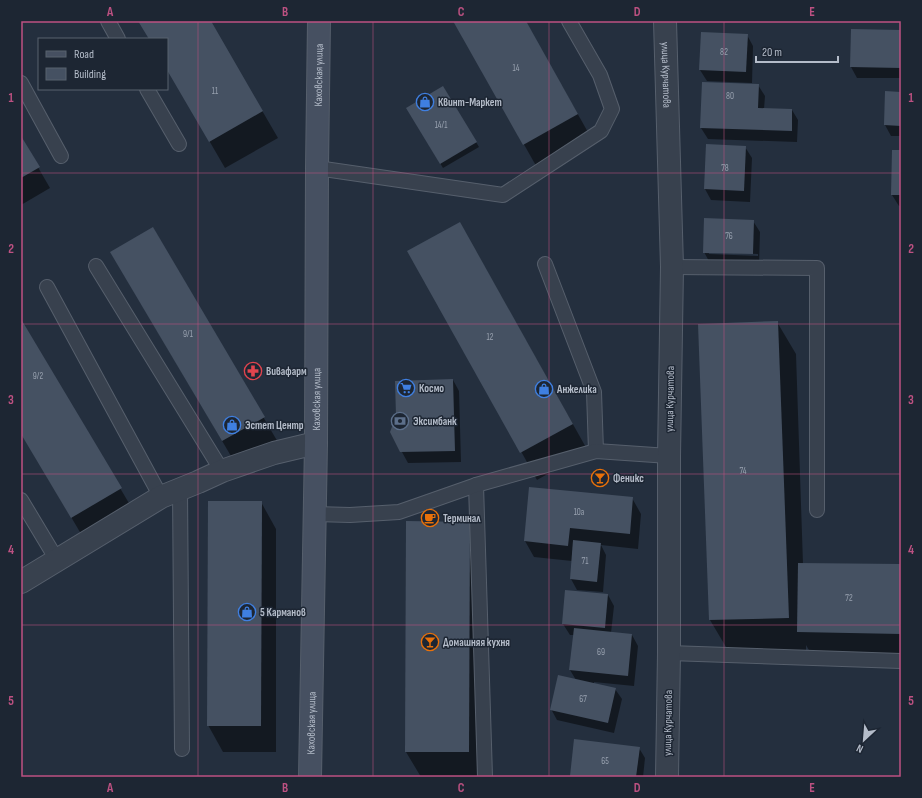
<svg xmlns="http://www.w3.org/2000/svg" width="922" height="798" font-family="'Sofia Sans Condensed',sans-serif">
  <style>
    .shadow { fill: #0007; fill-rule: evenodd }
    .building { fill: #455162 }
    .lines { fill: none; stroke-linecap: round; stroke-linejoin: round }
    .lane-casing { stroke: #565f6c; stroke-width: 16 }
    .street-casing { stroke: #565f6c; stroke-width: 24 }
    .secondary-casing { stroke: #565f6c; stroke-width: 24 }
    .lane { stroke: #38414e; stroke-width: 14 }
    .street { stroke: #38414e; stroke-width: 22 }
    .secondary { stroke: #465061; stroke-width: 22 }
    .grid { fill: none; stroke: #bd5182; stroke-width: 1; stroke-opacity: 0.55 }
    .labels { text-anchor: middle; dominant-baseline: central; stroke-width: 3; stroke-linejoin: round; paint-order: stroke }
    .number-label { font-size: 9px; fill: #98a1af }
    .street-label { font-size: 11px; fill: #b4bcc9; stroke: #1d2633 }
    .poi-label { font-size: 11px; font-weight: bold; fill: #b4bcc9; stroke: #1d2633; text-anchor: start }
    .neatline { fill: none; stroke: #bd5182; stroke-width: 1.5 }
    .grid-label { font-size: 13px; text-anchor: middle; font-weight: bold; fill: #bd5182 }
  </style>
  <rect width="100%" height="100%" fill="#242f3e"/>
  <g class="shadow">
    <path d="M139,21h71l68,117 -53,30 -58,-100v-29h-17z"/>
    <path d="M454,21h71l68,120 -54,30z"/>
    <path d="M901,31v47h-44l-6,-11z"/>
    <path d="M747,35l6,11 -1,37 -45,-2 -7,-11z"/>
    <path d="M703,83l55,2 7,11 -1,13 28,1 6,10 -1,22 -89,-3 -7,-11z"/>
    <path d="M443,87l36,60 -36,21 -36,-60z"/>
    <path d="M901,93v43h-10l-6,-11z"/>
    <path d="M21,138l29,50 -29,17z"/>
    <path d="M745,147l7,11 -2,44 -39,-2 -6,-11z"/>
    <path d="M901,151v55h-2l-7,-11z"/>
    <path d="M753,221l7,11 -1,33 -49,-2 -6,-11zM709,252l49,2v2l-49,-2z"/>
    <path d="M153,228l126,216 -41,24 -111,-189z"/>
    <path d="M475,250l113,201 -51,29 -128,-229z"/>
    <path d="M21,321l115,194 -49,29 -66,-112z"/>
    <path d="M777,322l19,32 7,210 98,1v100l-84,-1 -11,-19v5l-77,2 -19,-32 -11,-295z"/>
    <path d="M453,380l6,11 2,71 -53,1 -17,-31z"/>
    <path d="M530,488l102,10 9,16 -3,35 -37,-4 5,10 -3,37 -26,-2 -6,-11 1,-18 -38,-4 -9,-16z"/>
    <path d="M261,502l15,27v223h-53l-15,-27z"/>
    <path d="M469,523l16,26 -1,228h-63l-15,-25z"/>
    <path d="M608,595l6,11 -3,27 21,2 6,11 -4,40 -40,-4v2l21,5 7,10 -8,34 -57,-13 -6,-11 25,-29 -6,-10 4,-35h-4l-7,-11z"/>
    <path d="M639,748l6,10 -2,19h-72v-1z"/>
  </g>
  <g class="building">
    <path d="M138,21h73l52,90 -54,31 -42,-72v-31h-18z"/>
    <path d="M453,21h73l52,93 -55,31z"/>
    <path d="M851,29l50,1v38l-51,-1z"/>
    <path d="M701,32l47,2 -2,38 -47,-2z"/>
    <path d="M702,82l57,2 -1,24 34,1v22l-92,-3z"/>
    <path d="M443,86l34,56 -37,22 -34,-56z"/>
    <path d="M885,91l16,1v34l-17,-1z"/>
    <path d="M21,136l19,31 -19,11z"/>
    <path d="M706,144l40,2 -2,45 -40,-2z"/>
    <path d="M892,150h9v45h-10z"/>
    <path d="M704,218l50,2 -1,34 -50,-1z"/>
    <path d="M460,222l113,202 -53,29 -113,-202z"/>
    <path d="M153,227l112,190 -43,24 -112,-189z"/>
    <path d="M21,319l101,169 -51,30 -50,-84z"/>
    <path d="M778,321l11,297 -80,2 -11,-296z"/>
    <path d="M453,379l2,72 -55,1 -10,-20 6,-16 -1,-35z"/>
    <path d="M529,487l104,10 -3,37 -60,-6 -2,18 -44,-5z"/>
    <path d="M208,501h54l-1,225h-54z"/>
    <path d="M406,521l64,1 -1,230h-64z"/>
    <path d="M573,540l28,3 -4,39 -27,-3z"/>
    <path d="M798,563l103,1v70l-104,-2z"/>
    <path d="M565,590l43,4 -3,34 -43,-4z"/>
    <path d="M574,628l58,6 -4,42 -59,-6z"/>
    <path d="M558,675l58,13 -8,35 -58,-13z"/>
    <path d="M574,739l66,8 -4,30h-59l-7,-1z"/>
  </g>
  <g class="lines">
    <defs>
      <g id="lane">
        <path d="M108,21l10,18"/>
        <path d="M21,83l40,73"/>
        <path d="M147,89l32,55"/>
        <path d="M317,168l186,27 98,-64 11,-22 -12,-34 -31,-54"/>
        <path d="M545,264l49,128 2,59"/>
        <path d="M96,266l126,205"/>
        <path d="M672,267l145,1v242"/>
        <path d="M47,287l114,210"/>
        <path d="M476,485l9,292"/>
        <path d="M180,489l2,260"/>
        <path d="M21,500l36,60"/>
        <path d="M315,514l35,1 49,-3 77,-27 120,-34 73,5"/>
        <path d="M669,653l232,8"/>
      </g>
      <g id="street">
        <path id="s1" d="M665,21l7,246 -3,189v197l-2,124"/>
        <path d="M21,582l140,-85 37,-15 24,-11 52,-18 42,-10"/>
      </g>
      <g id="secondary">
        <path id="s2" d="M310,777l6,-334 1,-275 2,-147"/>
      </g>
    </defs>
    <use href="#lane" class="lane-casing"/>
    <use href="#street" class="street-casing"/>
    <use href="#secondary" class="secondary-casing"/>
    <use href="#lane" class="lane"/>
    <use href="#street" class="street"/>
    <use href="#secondary" class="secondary"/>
  </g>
  <path class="grid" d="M198,21v756M373,21v756M549,21v756M724,21v756M21,173h880M21,324h880M21,474h880M21,625h880"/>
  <defs>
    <symbol id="shop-ring" viewBox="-11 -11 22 22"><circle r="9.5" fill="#1d2633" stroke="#3f7fe0" stroke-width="1.5"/><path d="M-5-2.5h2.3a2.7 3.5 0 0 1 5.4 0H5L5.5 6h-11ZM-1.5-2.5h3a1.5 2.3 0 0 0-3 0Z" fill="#3f7fe0"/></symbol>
    <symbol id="pharmacy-ring" viewBox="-11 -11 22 22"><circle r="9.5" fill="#1d2633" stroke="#e0444e" stroke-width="1.5"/><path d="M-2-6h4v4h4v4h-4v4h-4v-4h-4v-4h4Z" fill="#e0444e"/></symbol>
    <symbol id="supermarket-ring" viewBox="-11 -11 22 22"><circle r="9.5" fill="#1d2633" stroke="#3f7fe0" stroke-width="1.5"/><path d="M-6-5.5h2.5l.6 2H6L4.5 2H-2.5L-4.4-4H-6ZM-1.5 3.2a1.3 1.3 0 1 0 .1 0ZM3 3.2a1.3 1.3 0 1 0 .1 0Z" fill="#3f7fe0"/></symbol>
    <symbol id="bank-ring" viewBox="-11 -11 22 22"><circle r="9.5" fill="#1d2633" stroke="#5c6f8a" stroke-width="1.5"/><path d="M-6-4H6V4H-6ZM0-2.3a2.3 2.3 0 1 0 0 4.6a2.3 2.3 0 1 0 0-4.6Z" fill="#5c6f8a"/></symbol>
    <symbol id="bar-ring" viewBox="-11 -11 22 22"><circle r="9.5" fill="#1d2633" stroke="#e8710a" stroke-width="1.5"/><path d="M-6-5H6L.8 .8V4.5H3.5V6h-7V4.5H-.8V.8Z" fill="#e8710a"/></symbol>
    <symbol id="cafe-ring" viewBox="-11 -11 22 22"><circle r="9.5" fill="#1d2633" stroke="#e8710a" stroke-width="1.5"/><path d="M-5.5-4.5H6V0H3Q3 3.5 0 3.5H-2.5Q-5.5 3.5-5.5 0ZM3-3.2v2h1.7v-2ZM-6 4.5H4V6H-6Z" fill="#e8710a"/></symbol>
  </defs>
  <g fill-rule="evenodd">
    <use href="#shop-ring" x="415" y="92" width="20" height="20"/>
    <use href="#pharmacy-ring" x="243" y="361" width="20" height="20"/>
    <use href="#supermarket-ring" x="396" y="378" width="20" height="20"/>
    <use href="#shop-ring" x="534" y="379" width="20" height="20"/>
    <use href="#bank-ring" x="390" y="411" width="20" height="20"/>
    <use href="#shop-ring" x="222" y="415" width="20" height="20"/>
    <use href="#bar-ring" x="590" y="468" width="20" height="20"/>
    <use href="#cafe-ring" x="420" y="508" width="20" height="20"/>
    <use href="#shop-ring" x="237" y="602" width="20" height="20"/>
    <use href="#bar-ring" x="420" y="632" width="20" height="20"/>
  </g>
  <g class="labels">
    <g class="number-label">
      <text x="724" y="52">82</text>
      <text x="516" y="68">14</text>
      <text x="215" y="91">11</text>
      <text x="730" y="96">80</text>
      <text x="441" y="125">14/1</text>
      <text x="725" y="168">78</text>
      <text x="729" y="236">76</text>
      <text x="188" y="334">9/1</text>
      <text x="490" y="337">12</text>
      <text x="38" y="376">9/2</text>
      <text x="743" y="471">74</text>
      <text x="579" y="512">10а</text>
      <text x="585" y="561">71</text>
      <text x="849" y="598">72</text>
      <text x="601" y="652">69</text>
      <text x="583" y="699">67</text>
      <text x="605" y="761">65</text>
    </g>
    <g class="street-label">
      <text stroke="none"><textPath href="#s2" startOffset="702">Каховская улица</textPath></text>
      <text stroke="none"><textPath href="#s1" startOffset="54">улица Курчатова</textPath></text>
      <text stroke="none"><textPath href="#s2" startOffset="378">Каховская улица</textPath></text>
      <text transform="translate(670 399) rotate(-89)">улица Курчатова</text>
      <text stroke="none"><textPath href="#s2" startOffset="54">Каховская улица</textPath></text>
      <text transform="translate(668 723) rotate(-89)">улица Курчатова</text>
    </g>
    <g class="poi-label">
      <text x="438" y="102">Квинт-Маркет</text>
      <text x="266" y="371">Вивафарм</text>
      <text x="419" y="388">Космо</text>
      <text x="557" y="389">Анжелика</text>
      <text x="413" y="421">Эксимбанк</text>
      <text x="245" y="425">Эстет Центр</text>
      <text x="613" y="478">Феникс</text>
      <text x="443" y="518">Терминал</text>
      <text x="260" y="612">5 Карманов</text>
      <text x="443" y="642">Домашняя кухня</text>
    </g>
  </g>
  <rect width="922" height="798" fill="none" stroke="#1d2633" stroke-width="44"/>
  <rect x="38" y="38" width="130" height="52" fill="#1d2633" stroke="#59626f"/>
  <rect x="46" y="51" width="20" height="6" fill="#465061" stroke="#59626f"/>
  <text x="74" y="58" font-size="12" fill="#b4bcc9">Road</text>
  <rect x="46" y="68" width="20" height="12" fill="#455162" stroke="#59626f"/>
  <text x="74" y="78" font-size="12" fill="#b4bcc9">Building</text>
  <g transform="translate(864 740) rotate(206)" stroke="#1d2633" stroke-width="3" paint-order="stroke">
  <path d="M0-3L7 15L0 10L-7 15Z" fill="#b4bcc9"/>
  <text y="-6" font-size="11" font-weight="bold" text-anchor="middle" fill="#b4bcc9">N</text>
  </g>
  <path d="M756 56v6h82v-6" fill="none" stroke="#b4bcc9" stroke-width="2"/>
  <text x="762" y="56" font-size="12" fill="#b4bcc9" stroke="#1d2633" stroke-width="3" paint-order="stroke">20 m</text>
  <rect x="22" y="22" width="878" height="754" class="neatline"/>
  <g class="grid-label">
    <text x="110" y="16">A</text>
    <text x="285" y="16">B</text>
    <text x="461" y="16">C</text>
    <text x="637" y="16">D</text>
    <text x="812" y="16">E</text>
    <text x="11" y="102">1</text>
    <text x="911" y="102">1</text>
    <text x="11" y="253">2</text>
    <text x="911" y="253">2</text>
    <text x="11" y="404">3</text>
    <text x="911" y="404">3</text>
    <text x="11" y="554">4</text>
    <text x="911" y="554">4</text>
    <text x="11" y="705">5</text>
    <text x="911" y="705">5</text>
    <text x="110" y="792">A</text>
    <text x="285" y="792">B</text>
    <text x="461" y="792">C</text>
    <text x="637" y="792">D</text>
    <text x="812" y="792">E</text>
  </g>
</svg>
